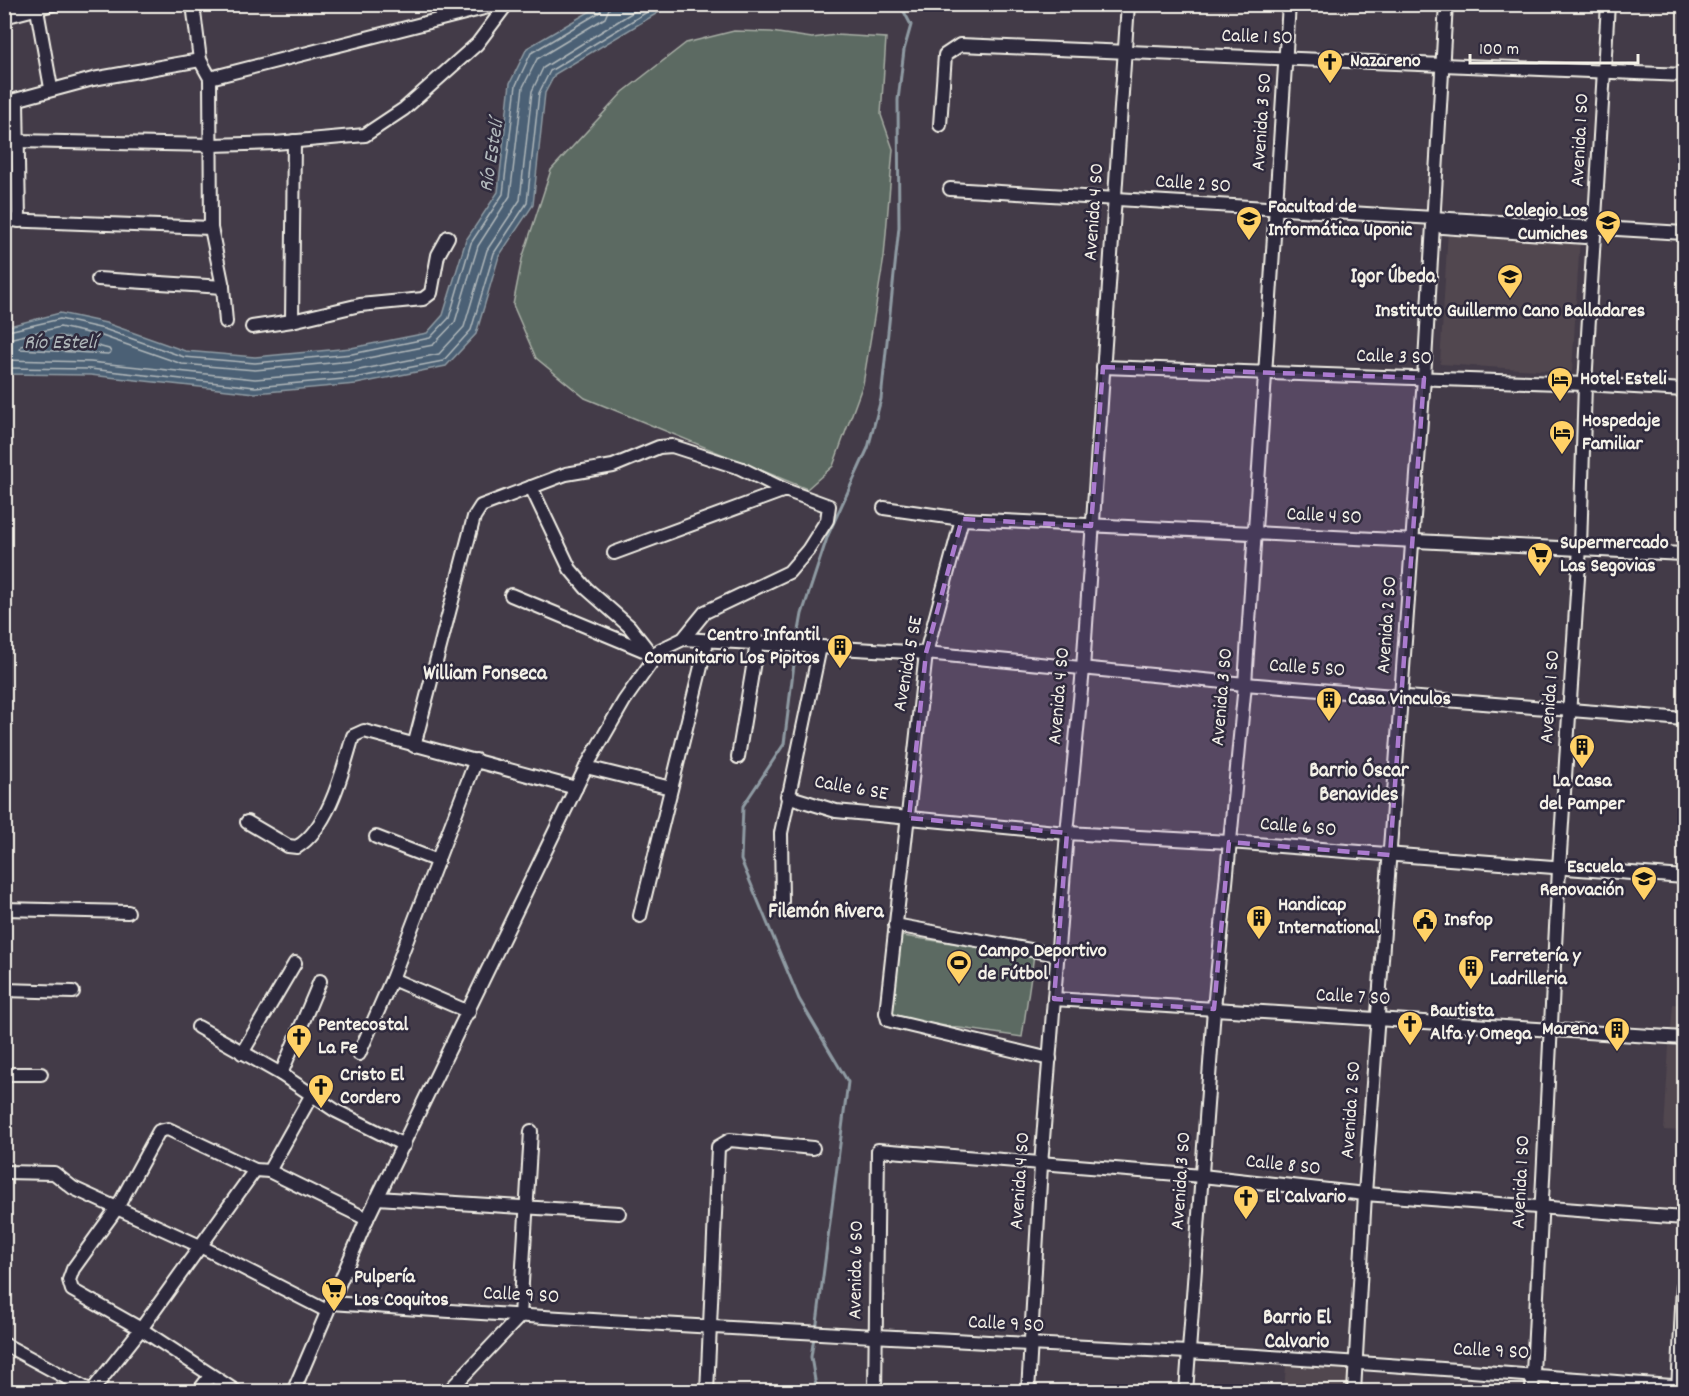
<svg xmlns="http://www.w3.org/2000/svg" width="1689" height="1396" font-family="Dekko,sans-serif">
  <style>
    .built { fill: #51474f }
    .green { fill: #5b6b62; stroke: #a8aea5; stroke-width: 1.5 }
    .water { fill: #4b6175; stroke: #8f9ba3; stroke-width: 1.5 }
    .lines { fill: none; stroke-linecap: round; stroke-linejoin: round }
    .shore { stroke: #b0b7ba; stroke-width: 1.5 }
    .stream { stroke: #8f9ba3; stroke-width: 3 }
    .minor-casing { stroke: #f4f1e8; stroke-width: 16 }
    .tertiary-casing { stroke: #f4f1e8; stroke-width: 18 }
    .minor { stroke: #2f2a3d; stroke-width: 12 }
    .tertiary { stroke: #2f2a3d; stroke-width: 14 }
    .marked { fill: #ab7bcf; fill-opacity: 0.2; stroke: #ab7bcf; stroke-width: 4.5; stroke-dasharray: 12 8; stroke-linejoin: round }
    .labels { text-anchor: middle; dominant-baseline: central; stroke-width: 5; stroke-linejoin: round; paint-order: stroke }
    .street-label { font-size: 20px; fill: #f4f1e8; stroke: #2f2a3d }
    .poi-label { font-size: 20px; font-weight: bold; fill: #f4f1e8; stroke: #2f2a3d; text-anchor: start }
    .water-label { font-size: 21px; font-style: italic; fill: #b0b7ba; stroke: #2f2a3d }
    .neighbourhood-label { font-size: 21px; font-weight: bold; fill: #f4f1e8; stroke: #2f2a3d }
  </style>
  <rect width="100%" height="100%" fill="#433b48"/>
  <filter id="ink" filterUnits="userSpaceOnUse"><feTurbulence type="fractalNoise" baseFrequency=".0167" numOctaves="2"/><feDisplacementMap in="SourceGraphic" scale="12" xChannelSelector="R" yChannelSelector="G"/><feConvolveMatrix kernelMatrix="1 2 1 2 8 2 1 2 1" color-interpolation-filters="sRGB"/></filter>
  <g filter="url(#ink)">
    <g class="built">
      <path d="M1448,229l132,8 -8,135 -132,-8z"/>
      <path d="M1683,796h1v75l-4,-1z"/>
      <path d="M1673,1004l11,1v25l-13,-1z"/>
      <path d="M1669,1046l15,1v84l-20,-1z"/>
      <path d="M1286,1365l63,5 -2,21h-63z"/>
    </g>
    <g class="green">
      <path d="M734,31l37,1 41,6 24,-3 50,3 -5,77 12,34 -9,108 -21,127 -30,82 -26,23 -222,-91 -49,-40 -23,-53 9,-46 29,-89 72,-78 63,-49z"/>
      <path d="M896,935l138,20 -12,82 -138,-20z"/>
    </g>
    <path class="water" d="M601,5h70l-116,69 -10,19 -12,112 -34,51 -23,78 -30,32 -90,18 -101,9 -165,-18 -85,-1v-47l55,-14 46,10 79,28 70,6 96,-9 76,-15 16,-18 23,-75 32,-48 12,-109 17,-35z"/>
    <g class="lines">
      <g class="shore">
        <path d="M4,332l56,-13 44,10 80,28 71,6 97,-9 78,-16 19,-20 22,-75 32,-49 13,-109 15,-32 69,-41 3,-8"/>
        <path d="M60,336l49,13 2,3 -3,2 -88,-5 1,-3z"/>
        <path d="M4,340l56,-13 42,9 80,28 73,6 98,-9 80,-16 22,-23 23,-76 32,-50 13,-109 14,-28 68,-41 6,-14"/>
        <path d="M4,360l86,2 165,17 99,-8 85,-17 25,-27 23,-77 33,-50 12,-109 11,-23 103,-64"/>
        <path d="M4,368l86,1 165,18 100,-9 88,-17 28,-31 23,-77 33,-50 12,-110 11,-22 110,-67"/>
      </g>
      <g class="stream">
        <path d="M797,642l5,-28 26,-79 40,-87 13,-49 18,-172 -1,-127 6,-50 7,-25 -11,-21"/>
        <path d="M796,648l-12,96 -41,62 -2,54 58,139 49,83 -32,249"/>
        <path d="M814,1337l-3,20 6,35"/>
      </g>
      <defs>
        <g id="minor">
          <path d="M36,4l15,84"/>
          <path d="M193,4l7,56 10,18 1,150 12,59 3,35"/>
          <path d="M4,17l50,-13"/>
          <path d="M210,78l290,-74"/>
          <path d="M17,101l2,120"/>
          <path d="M4,103l89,-24 107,-19"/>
          <path d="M940,125l5,-70 15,-10 724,30"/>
          <path d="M16,141l196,4 63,-2 90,-8 39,-26 73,-65 30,-40"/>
          <path d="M950,189l734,44"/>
          <path d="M1433,219l9,8 143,10 10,-9"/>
          <path d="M4,220l207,8"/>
          <path d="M98,279l125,8"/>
          <path d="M292,321l2,-180"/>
          <path d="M252,327l40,-6 68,-16 63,-6 8,-6 7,-38 10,-18"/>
          <path d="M1103,367l482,17 99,6"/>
          <path d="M531,487l39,82 16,19 43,38 25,32"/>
          <path d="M884,508l78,11 722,35"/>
          <path d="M962,519l-36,134 -40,360 2,7 7,2 155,37"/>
          <path d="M511,595l137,57"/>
          <path d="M683,639l243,14 319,31 439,35"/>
          <path d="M414,746l60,-229 7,-11 85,-32 47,-8 46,-19 13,-1 68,22 45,22"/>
          <path d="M738,757l19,-114"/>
          <path d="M586,767l85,21"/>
          <path d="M787,796l49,15 231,22 162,9 455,35"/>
          <path d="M247,822l41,24 9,1c32,-19 46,-77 56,-111l11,-5 212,57"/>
          <path d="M376,837l62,24"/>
          <path d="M782,902l-1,-69 39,-186"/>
          <path d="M4,909l124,3"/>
          <path d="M640,916l67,-274"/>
          <path d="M895,925l163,30"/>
          <path d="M392,979l77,33"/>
          <path d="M4,990l69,2"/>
          <path d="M1054,999l630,39"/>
          <path d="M198,1027l83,47 55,37 68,34"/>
          <path d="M242,1053l53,-90"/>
          <path d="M359,1054l33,-75 84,-219"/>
          <path d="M4,1074h37"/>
          <path d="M281,1074l39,-93"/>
          <path d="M269,1171l42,-75"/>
          <path d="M4,1172l50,1 19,15 127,58 127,65"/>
          <path d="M377,1198l242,15"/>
          <path d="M331,1303c285,20 571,35 857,49 166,9 331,23 496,35"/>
          <path d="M4,1344l87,47"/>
          <path d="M91,1392l50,-63 114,-159"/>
          <path d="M198,1392l12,-16"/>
          <path d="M237,1392l-96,-63 -69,-39 -3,-10 4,-11 44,-61 42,-77 9,-2 87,41 14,1 98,48"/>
          <path d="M293,1392l74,-173 219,-452 38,-66 36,-51 23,-11 22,-27 84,-40 19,-22 19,-30 2,-14 -44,-16 -171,63"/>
          <path d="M448,1392l72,-76 11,-185"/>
          <path d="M707,1392l11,-245 12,-7 83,8"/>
          <path d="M875,1392l3,-242 324,26 163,18 319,24"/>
          <path d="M1028,1392l13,-227 26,-332 16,-164 45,-665"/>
          <path d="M1186,1392l28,-383 31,-325 44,-680"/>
          <path d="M1354,1392l11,-198 59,-816 22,-374"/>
          <path d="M1532,1392l27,-523 21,-322 5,-163 23,-380"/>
        </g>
        <path id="tertiary" d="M1679,1392l5,-106"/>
      </defs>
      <use href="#minor" class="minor-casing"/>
      <use href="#tertiary" class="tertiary-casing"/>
      <use href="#minor" class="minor"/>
      <use href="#tertiary" class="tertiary"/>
    </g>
  </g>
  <path class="marked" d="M1103,367l321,11 -34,477 -161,-13 -15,167 -160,-10 13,-166 -158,-15 17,-165 36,-134 129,7z"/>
  <defs>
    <symbol id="church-pin" viewBox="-11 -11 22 30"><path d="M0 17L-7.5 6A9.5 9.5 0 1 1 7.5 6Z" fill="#ffd166" stroke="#2f2a3d"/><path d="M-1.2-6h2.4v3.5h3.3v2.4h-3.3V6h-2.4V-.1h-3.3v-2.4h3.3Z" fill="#111"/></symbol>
    <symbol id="university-pin" viewBox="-11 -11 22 30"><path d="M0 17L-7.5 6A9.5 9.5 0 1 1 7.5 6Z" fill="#ffd166" stroke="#2f2a3d"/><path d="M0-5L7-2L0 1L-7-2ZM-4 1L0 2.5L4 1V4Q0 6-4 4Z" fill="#111"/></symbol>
    <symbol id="school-pin" viewBox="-11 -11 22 30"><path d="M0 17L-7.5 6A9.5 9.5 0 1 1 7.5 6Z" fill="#ffd166" stroke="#2f2a3d"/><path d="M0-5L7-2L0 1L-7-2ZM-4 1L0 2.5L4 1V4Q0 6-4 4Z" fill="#111"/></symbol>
    <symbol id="hotel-pin" viewBox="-11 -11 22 30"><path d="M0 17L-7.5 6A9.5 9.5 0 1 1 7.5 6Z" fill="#ffd166" stroke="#2f2a3d"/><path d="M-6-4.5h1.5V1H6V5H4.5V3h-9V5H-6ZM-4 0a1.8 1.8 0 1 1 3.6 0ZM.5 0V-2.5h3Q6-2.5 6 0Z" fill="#111"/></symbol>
    <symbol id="supermarket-pin" viewBox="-11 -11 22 30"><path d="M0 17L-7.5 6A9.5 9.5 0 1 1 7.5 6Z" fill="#ffd166" stroke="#2f2a3d"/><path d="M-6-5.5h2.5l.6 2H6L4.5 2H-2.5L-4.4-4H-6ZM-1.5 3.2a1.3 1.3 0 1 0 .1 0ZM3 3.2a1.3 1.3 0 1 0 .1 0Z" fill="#111"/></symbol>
    <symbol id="building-pin" viewBox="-11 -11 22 30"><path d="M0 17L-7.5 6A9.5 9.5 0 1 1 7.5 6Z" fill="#ffd166" stroke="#2f2a3d"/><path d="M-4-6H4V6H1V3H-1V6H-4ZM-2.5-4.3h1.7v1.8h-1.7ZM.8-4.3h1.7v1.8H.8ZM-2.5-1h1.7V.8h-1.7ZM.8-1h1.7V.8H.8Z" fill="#111"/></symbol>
    <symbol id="civic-pin" viewBox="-11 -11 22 30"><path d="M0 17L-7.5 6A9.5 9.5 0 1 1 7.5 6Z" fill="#ffd166" stroke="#2f2a3d"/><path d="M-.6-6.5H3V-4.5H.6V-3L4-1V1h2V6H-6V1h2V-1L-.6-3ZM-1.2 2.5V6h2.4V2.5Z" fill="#111"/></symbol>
    <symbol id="stadium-pin" viewBox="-11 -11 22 30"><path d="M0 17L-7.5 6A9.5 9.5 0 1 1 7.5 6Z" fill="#ffd166" stroke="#2f2a3d"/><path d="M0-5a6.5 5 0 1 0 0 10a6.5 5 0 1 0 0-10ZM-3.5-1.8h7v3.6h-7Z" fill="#111"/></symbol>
  </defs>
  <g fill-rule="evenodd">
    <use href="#church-pin" x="1315" y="47" width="30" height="40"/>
    <use href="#university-pin" x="1234" y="204" width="30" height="40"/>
    <use href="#university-pin" x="1593" y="208" width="30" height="40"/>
    <use href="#school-pin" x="1495" y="262" width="30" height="40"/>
    <use href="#hotel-pin" x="1545" y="365" width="30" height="40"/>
    <use href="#hotel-pin" x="1547" y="418" width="30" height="40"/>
    <use href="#supermarket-pin" x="1525" y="540" width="30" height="40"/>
    <use href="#building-pin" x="825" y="632" width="30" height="40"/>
    <use href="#building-pin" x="1314" y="685" width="30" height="40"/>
    <use href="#building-pin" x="1567" y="732" width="30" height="40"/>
    <use href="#school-pin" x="1629" y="864" width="30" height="40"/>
    <use href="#building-pin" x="1244" y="903" width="30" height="40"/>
    <use href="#civic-pin" x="1410" y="906" width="30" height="40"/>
    <use href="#stadium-pin" x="944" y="948" width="30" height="40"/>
    <use href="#building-pin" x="1456" y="953" width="30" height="40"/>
    <use href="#church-pin" x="1395" y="1009" width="30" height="40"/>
    <use href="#building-pin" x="1602" y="1015" width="30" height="40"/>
    <use href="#church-pin" x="284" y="1022" width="30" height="40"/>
    <use href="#church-pin" x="306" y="1072" width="30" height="40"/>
    <use href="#church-pin" x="1231" y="1183" width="30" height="40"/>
    <use href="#supermarket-pin" x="319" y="1275" width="30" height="40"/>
  </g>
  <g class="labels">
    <g class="street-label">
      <text transform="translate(1257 38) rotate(2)">Calle 1 SO</text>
      <text transform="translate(1263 122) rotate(-86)">Avenida 3 SO</text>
      <text transform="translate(1581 140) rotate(-87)">Avenida 1 SO</text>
      <text transform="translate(1193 185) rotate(4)">Calle 2 SO</text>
      <text transform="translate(1095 212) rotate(-86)">Avenida 4 SO</text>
      <text transform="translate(1394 358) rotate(2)">Calle 3 SO</text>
      <text transform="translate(1324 517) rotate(3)">Calle 4 SO</text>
      <text transform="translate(1388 625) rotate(-86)">Avenida 2 SO</text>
      <text transform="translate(909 664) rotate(-80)">Avenida 5 SE</text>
      <text transform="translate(1307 669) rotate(4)">Calle 5 SO</text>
      <text transform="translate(1060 696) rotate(-85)">Avenida 4 SO</text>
      <text transform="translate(1223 697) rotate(-85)">Avenida 3 SO</text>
      <text transform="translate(1551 697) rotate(-86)">Avenida 1 SO</text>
      <text transform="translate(851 789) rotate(10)">Calle 6 SE</text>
      <text transform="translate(1298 828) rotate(5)">Calle 6 SO</text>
      <text transform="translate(1353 998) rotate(3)">Calle 7 SO</text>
      <text transform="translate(1352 1110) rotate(-86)">Avenida 2 SO</text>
      <text transform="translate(1283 1166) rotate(6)">Calle 8 SO</text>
      <text transform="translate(1021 1181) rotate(-86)">Avenida 4 SO</text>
      <text transform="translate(1182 1181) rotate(-86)">Avenida 3 SO</text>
      <text transform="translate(1522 1182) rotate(-87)">Avenida 1 SO</text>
      <text transform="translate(857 1270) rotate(-89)">Avenida 6 SO</text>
      <text transform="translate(521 1296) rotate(3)">Calle 9 SO</text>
      <text transform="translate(1006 1325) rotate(3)">Calle 9 SO</text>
      <text transform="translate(1491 1352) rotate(3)">Calle 9 SO</text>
    </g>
    <g class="poi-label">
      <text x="1350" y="62">Nazareno</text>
      <text x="1268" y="208">Facultad de<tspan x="1268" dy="23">Informática Uponic</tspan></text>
      <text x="1588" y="212" text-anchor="end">Colegio Los<tspan x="1588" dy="23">Cumiches</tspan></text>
      <text x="1510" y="312" text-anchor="middle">Instituto Guillermo Cano Balladares</text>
      <text x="1580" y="380">Hotel Esteli</text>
      <text x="1582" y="422">Hospedaje<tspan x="1582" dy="23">Familiar</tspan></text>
      <text x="1560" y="544">Supermercado<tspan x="1560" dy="23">Las Segovias</tspan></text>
      <text x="820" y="636" text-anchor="end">Centro Infantil<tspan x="820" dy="23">Comunitario Los Pipitos</tspan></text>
      <text x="1348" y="700">Casa Vinculos</text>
      <text x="1582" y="782" text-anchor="middle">La Casa<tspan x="1582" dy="23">del Pamper</tspan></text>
      <text x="1624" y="868" text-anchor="end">Escuela<tspan x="1624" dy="23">Renovación</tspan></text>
      <text x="1278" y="906">Handicap<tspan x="1278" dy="23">International</tspan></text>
      <text x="1444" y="921">Insfop</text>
      <text x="978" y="952">Campo Deportivo<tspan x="978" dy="23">de Fútbol</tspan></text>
      <text x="1490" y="957">Ferretería y<tspan x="1490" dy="23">Ladrilleria</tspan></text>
      <text x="1430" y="1012">Bautista<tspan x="1430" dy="23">Alfa y Omega</tspan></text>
      <text x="318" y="1026">Pentecostal<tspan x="318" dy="23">La Fe</tspan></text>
      <text x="1598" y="1030" text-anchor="end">Marena</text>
      <text x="340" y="1076">Cristo El<tspan x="340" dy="23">Cordero</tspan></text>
      <text x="1266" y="1198">El Calvario</text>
      <text x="354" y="1278">Pulpería<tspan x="354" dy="23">Los Coquitos</tspan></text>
    </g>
    <g class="water-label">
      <text transform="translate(493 156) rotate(-81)">Río Estelí</text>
      <text x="60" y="344">Río Estelí</text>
    </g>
    <g class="neighbourhood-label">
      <text x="1393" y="278">Igor Úbeda</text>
      <text x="485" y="675">William Fonseca</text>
      <text x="1359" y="772">Barrio Óscar<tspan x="1359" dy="24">Benavides</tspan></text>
      <text x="826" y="913">Filemón Rivera</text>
      <text x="1297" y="1319">Barrio El<tspan x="1297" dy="24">Calvario</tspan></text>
    </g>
  </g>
  <rect width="1689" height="1396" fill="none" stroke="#2f2a3d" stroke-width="24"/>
  <rect x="12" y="12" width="1665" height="1372" fill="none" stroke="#f4f1e8" stroke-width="2" filter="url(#ink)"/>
  <path d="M1470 54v9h168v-9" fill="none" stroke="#f4f1e8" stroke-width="3"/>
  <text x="1479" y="54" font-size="18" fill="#f4f1e8" stroke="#2f2a3d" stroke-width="4.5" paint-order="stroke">100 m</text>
</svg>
